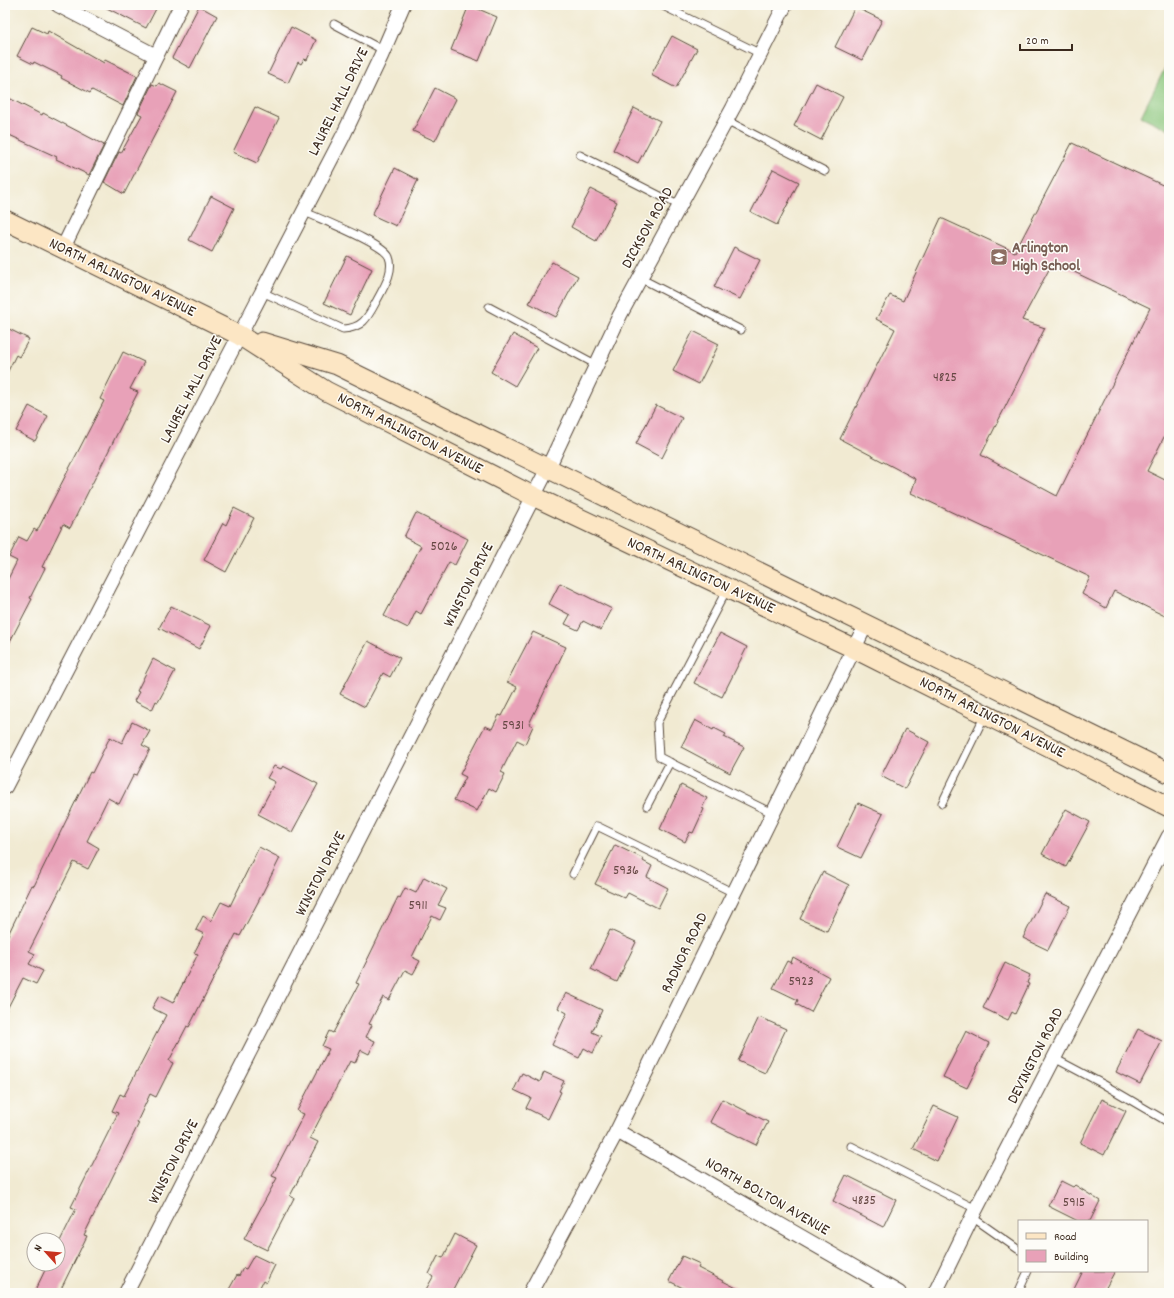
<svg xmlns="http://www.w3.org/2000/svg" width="1174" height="1298" font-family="Dekko,sans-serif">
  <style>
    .green { fill: #8ac67b; stroke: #62784c }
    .building { fill: #e8a1b8; fill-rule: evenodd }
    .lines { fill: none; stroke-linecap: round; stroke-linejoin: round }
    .service-casing { stroke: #564739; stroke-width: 9 }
    .minor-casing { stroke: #564739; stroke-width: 16 }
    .secondary-casing { stroke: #564739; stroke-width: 21 }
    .service { stroke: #fff; stroke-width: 7 }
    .minor { stroke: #fff; stroke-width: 14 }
    .secondary { stroke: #fce6c4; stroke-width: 19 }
    .labels { text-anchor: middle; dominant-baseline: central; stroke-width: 3; stroke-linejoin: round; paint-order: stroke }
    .number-label { font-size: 14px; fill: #664844 }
    .street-label { font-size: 16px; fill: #3b2a1e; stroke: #fdfcf7 }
    .education-label { font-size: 16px; font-weight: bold; fill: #785e54; stroke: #fdfcf7; text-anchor: start }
  </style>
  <rect width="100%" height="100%" fill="#fdfcf7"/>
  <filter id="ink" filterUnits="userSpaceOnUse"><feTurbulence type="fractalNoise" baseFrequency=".025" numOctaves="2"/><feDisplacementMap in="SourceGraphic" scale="8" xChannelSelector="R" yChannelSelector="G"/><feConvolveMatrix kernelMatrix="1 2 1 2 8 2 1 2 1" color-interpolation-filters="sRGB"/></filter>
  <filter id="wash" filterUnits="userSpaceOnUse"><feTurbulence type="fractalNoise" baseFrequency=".012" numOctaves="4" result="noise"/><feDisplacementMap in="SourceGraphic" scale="16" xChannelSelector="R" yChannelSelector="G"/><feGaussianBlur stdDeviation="0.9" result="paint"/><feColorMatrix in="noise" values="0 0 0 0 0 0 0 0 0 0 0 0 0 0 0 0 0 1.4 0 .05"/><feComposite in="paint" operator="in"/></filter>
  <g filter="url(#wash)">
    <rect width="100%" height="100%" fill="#f1ead2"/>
    <path class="green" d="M1169,60v70l-28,-14z"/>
    <g id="blocks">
      <g class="building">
        <path d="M101,5h57l-12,23z"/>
        <path d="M469,5l28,12 -18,44 -28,-11z"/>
        <path d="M199,6l18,10 -27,52 -18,-10z"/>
        <path d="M855,7l27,13 -20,40 -27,-13z"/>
        <path d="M32,27l15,7 1,-3 56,32 1,-3 32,16 -14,30 -31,-16 -2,3 -29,-15 1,-2 -28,-14 -1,2 -16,-8z"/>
        <path d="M291,27l25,13 -9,20 -3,-1 -3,5 -3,-2 -10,21 -20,-9z"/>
        <path d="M672,36l25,13 -21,39 -25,-13z"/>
        <path d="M159,83l18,9 -53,102 -20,-12 15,-30 2,1 21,-38 -4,-2 14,-29 5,2z"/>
        <path d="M816,83l27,14 -22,43 -27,-14z"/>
        <path d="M435,88l21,11 -21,42 -22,-10z"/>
        <path d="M5,96l37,19 1,-2 61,32 -15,30 -33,-16 1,-2 -52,-24z"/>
        <path d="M255,107l24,11 -22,45 -24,-11z"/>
        <path d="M634,108l26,13 -22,42 -25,-13z"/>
        <path d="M1072,143l97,45v239l-22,44 22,11v136l-55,-27 -8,17 -24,-14 8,-17 -179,-84 5,-14 -76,-40 55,-110 -19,-10 14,-24 13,6 38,-83 74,34zM1053,262l97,46 -93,188 -76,-41 64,-127 -23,-8z"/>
        <path d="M395,168l23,12 -22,46 -24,-11z"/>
        <path d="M773,169l26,13 -22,43 -26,-13z"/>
        <path d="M591,189l26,13 -21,39 -25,-14z"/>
        <path d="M211,196l23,12 -22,44 -23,-12z"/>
        <path d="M734,247l26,13 -20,39 -26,-12z"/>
        <path d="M347,256l25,13 -22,46 -26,-12z"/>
        <path d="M552,262l26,14 -22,41 -27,-14z"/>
        <path d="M5,327l24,12 -10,18 -3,-2 -11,22z"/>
        <path d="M693,331l26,13 -20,40 -26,-13z"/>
        <path d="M513,334l24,14 -22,38 -24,-14z"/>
        <path d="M123,352l21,10 -14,27 8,3 -68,136 -7,-4 -21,43 3,1 -15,30 2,1 -27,52v-66l12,-24 -8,-4 10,-20 8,4 7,-12 3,2 67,-130 -4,-2z"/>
        <path d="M656,405l26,13 -20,40 -26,-14z"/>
        <path d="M29,406l19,10 -13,25 -19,-10z"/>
        <path d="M234,508l20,10 -28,54 -22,-12 19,-37 3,2z"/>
        <path d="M416,513l52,26 -13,26 -6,-3 -28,52 -5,-3 -8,17 -24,-12 37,-70 -17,-9z"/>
        <path d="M560,583l52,26 -11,21 -18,-9 -5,9 -13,-6 5,-9 -21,-11z"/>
        <path d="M171,606l40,20 -12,23 -40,-21z"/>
        <path d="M533,632l33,15 -37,77 4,2 -8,18 -8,-4 -16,32 4,2 -9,18 -7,-4 -12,23 -23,-11 12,-23 -6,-3 25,-48 7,3 7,-14 3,1 15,-29 -10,-5z"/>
        <path d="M720,633l27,14 -25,50 -28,-14z"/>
        <path d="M368,641l32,17 -10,19 -7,-4 -18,34 -25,-13z"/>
        <path d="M153,659l22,12 -17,31 -2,-1 -4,9 -18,-9 5,-9 -2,-1z"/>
        <path d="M695,720l18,10 1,-2 12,6 -2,3 20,10 -14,26 -49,-26z"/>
        <path d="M132,722l18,9 -8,14 8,4 -13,26 -3,-1 -15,30 -11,-6 -21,43 12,7 -11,21 -14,-7 -45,89 6,3 -6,10 14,7 -7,13 -13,-6 -18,35v-72l27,-56 2,1 56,-114 2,1 18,-36 12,6z"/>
        <path d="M905,729l24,13 -24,47 -24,-13z"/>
        <path d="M274,766l7,3 2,-3 35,18 -26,48 -34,-18 17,-32 -8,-4z"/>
        <path d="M681,785l26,13 -5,10 2,1 -11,24 -3,-1 -5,10 -25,-13z"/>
        <path d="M858,803l25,11 -22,44 -24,-11z"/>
        <path d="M1066,809l24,13 -24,45 -24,-13z"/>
        <path d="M615,845l29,14 -1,2 9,5 -5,11 21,11 -10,20 -30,-15 -3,5 -30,-14z"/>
        <path d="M259,847l21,11 -22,44 -18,34 -4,-2 -47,93 -2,-1 -18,35 4,2 -17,34 -6,-3 -13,28 2,1 -55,112 3,1 -28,57h-25l14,-29h10v-19l18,-36 -5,-2 47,-94 -6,-2 8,-17 4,2 42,-81 -14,-7 7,-12 14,7 25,-49 -4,-1 10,-19 -8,-4 7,-14 8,5 10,-19 9,4z"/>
        <path d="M823,872l26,13 -22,46 -27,-12z"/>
        <path d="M424,877l23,12 -9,16 8,3 -6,12 -8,-4 -20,41 8,4 -7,13 -8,-4 -16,30 -6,-3 -14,27 3,1 -6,12 9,4 -6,13 -8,-4 -6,13 -5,-2 -40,77 8,4 -28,54 4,2 -27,52 -23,-11 33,-61 -5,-2 32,-62 -7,-3 32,-62 -7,-3 7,-15 4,2 26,-49 -3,-1 42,-86 2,1 5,-10 11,5z"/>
        <path d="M1045,894l25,12 -22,44 -25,-12z"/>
        <path d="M610,930l26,12 -19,40 -26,-13z"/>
        <path d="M793,957l36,20 -18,35 -15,-8 2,-4 -25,-12 14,-27 4,2z"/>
        <path d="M1005,963l25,12 -3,8 2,1 -14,30 -3,-2 -4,8 -25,-12z"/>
        <path d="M566,993l36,17 -10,22 9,4 -8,17 -9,-5 -5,10 -27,-13 15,-32 -9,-5z"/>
        <path d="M759,1017l27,12 -21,44 -27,-12z"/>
        <path d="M1138,1029l24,12 -22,43 -24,-12z"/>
        <path d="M966,1031l23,12 -22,45 -24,-11z"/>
        <path d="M544,1072l20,9 -5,10 2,1 -13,27 -22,-11 5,-10 -17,-8 8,-17 18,9z"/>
        <path d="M722,1099l46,23 -12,23 -46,-23z"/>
        <path d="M1102,1099l24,12 -22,44 -24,-12z"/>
        <path d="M934,1106l24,11 -21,44 -24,-12z"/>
        <path d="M846,1175l50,25 -13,27 -50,-26z"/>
        <path d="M1061,1181l12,6 2,-2 25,16 -10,20h-12l-30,-15z"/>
        <path d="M455,1234l21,11 -25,48h-27l9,-16 -4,-3 9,-18 5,2z"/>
        <path d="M254,1255l21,10 -9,18 -3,-2 -6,12h-30l10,-18 2,1 4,-8 3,1z"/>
        <path d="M682,1256l18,8 -2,4 48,25h-53l-24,-12z"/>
        <path d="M1083,1271h32l-12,22h-31z"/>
      </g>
    </g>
  </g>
  <g filter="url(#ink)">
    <use href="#blocks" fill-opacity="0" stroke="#564739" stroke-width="1"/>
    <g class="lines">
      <defs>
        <g id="service">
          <path d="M661,5l100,49"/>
          <path d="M334,24l49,26"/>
          <path d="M726,120l99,51"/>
          <path d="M580,155l100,51"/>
          <path d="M640,278l101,52"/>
          <path d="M262,292l81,37c19,-1 24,-10 33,-27 6,-12 19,-30 13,-45 -6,-14 -70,-38 -86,-46"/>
          <path d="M489,307l108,58"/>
          <path d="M727,589l-70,134 2,34 113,56"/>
          <path d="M942,803l43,-88"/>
          <path d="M647,806l23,-44"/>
          <path d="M573,874l24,-48 137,67"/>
          <path d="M1054,1058l49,26 65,38"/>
          <path d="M851,1146l125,63"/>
          <path d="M972,1217l47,33"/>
          <path d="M1018,1293l10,-22"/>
        </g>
        <g id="minor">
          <path d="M58,5l98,51"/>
          <path d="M63,248l118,-243"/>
          <path d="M5,787l337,-649 39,-82 22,-51"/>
          <path d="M617,1131l282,162"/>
          <path d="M126,1293l421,-823 73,-155 113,-207 52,-103"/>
          <path d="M530,1293l87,-162 248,-505"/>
          <path d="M935,1293l41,-84 193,-373"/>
        </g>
        <g id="secondary">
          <path d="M5,220l234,115 87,56 207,105 320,152 316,159"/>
          <path d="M262,342l75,23 832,408"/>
        </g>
      </defs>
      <use href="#service" class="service-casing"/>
      <use href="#minor" class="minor-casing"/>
      <use href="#secondary" class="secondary-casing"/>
      <use href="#service" class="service"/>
      <use href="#minor" class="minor"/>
      <use href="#secondary" class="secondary"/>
    </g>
  </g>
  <defs>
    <symbol id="school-square" viewBox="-11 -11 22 22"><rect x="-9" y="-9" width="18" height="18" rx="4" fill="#8d6e63" stroke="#fdfcf7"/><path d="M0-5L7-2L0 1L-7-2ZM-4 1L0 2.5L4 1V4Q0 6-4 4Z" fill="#fff"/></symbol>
  </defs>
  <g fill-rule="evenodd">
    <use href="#school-square" x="989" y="247" width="20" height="20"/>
  </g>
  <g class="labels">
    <g class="number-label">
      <text x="945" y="378">4825</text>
      <text x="444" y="547">5026</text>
      <text x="513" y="726">5931</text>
      <text x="626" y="871">5936</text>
      <text x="418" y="906">5911</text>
      <text x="801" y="982">5923</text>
      <text x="864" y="1201">4835</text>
      <text x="1074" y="1203">5915</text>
    </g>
    <g class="street-label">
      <text transform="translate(339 102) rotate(-64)">LAUREL HALL DRIVE</text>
      <text transform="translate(648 228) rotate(-61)">DICKSON ROAD</text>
      <text transform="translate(122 278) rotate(26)">NORTH ARLINGTON AVENUE</text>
      <text transform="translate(192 390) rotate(-63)">LAUREL HALL DRIVE</text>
      <text transform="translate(410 434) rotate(27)">NORTH ARLINGTON AVENUE</text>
      <text transform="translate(701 576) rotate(25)">NORTH ARLINGTON AVENUE</text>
      <text transform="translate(469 585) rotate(-63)">WINSTON DRIVE</text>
      <text transform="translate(992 718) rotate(27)">NORTH ARLINGTON AVENUE</text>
      <text transform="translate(321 874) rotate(-63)">WINSTON DRIVE</text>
      <text transform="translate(685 953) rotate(-64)">RADNOR ROAD</text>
      <text transform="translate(1036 1056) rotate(-63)">DEVINGTON ROAD</text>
      <text transform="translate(174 1162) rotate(-63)">WINSTON DRIVE</text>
      <text transform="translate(767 1197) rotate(30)">NORTH BOLTON AVENUE</text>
    </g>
    <g class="education-label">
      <text x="1012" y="248">Arlington<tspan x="1012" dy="18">High School</tspan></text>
    </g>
  </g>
  <rect width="1174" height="1298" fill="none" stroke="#fdfcf7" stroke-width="20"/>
  <rect x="1018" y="1220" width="130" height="52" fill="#fdfcf7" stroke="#afa8a0"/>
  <rect x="1026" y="1233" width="20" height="6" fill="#fce6c4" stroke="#afa8a0"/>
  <text x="1054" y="1240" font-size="12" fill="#3b2a1e">Road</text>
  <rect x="1026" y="1250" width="20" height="12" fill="#e8a1b8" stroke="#afa8a0"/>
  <text x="1054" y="1260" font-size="12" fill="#3b2a1e">Building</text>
  <g transform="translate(46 1252) rotate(297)"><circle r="19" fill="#fdfcf7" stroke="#afa8a0"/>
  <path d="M0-3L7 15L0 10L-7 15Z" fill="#c8321e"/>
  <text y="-6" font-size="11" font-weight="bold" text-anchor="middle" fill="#3b2a1e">N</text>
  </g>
  <path d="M1020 44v6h52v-6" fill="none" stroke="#3b2a1e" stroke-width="2"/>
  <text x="1026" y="44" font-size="12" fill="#3b2a1e" stroke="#fdfcf7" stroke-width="3" paint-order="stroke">20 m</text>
</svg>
